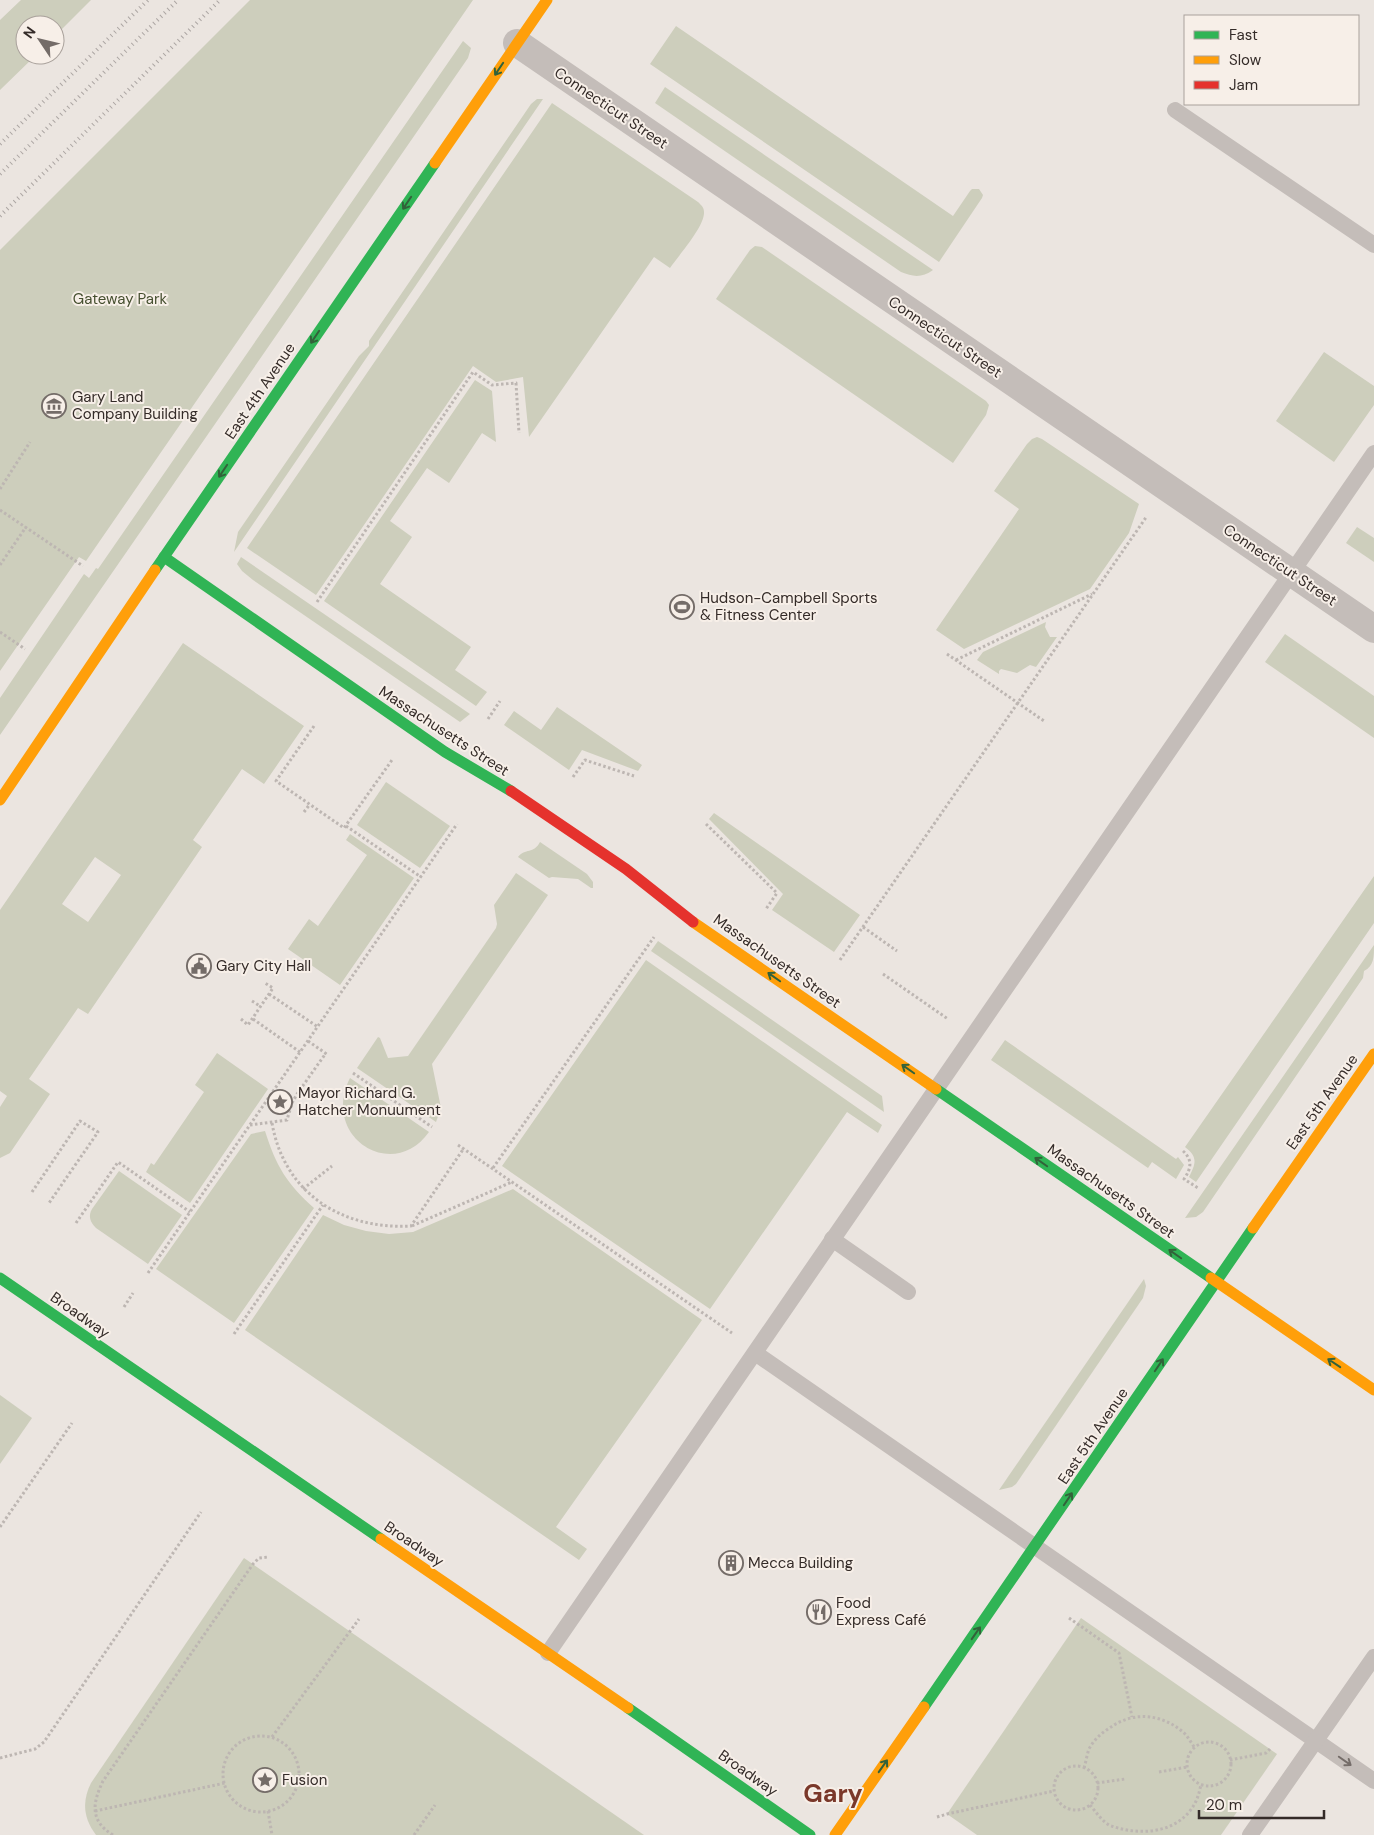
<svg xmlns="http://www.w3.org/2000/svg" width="1374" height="1835" font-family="'DM Sans',sans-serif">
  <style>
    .green { fill: #cdcebc; fill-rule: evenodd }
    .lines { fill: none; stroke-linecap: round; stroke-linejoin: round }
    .path { stroke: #bdb6b2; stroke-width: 3; stroke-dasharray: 2.5 2.5; stroke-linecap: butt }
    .lane { stroke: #c4bdb9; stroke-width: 16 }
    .street { stroke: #c4bdb9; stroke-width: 28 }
    .fast { stroke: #30b455; stroke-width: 11 }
    .slow { stroke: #ff9f0a; stroke-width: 11 }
    .jam { stroke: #e5322d; stroke-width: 11 }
    .rail { stroke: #aca6a3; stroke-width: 4; stroke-dasharray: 1 4; stroke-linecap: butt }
    .oneway { stroke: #32623a }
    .oneway2 { stroke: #756d69 }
    .labels { text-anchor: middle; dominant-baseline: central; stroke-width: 4; stroke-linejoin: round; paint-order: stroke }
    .street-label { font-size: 15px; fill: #342b28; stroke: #f7efe8 }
    .park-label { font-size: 15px; fill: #454f2f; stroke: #f7efe8 }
    .poi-label { font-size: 15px; fill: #342b28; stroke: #f7efe8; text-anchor: start }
    .town-label { font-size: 25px; font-weight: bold; fill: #7a382a; stroke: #f7efe8 }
  </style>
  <rect width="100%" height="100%" fill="#ebe5e0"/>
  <g class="green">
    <path d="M21,0h70l-36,36v-11h-30v30h11l-36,35v-70z"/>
    <path d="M250,0h223l-387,561 -7,-4 -79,114v-421z"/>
    <path d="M676,26l277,190 17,-25 2,-2h7l4,6 -1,3 -43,64 -289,-198z"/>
    <path d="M463,41l8,7 -3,10 -468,677v-37l84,-124 5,4 7,-10 2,1z"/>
    <path d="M665,87l268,183c-11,8 -20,7 -32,2l-246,-169z"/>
    <path d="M537,99h6l-309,453 4,-20 121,-176 10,-10v-5l162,-237z"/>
    <path d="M552,103l146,99c3,3 6,5 6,10 1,14 -25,43 -34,56l-16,-11 -125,180 -6,-60 -27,5 -23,-16 -157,229 -69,-47z"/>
    <path d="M755,246l7,1 224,154 3,4 -3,10 -33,48 -237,-164 34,-49z"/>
    <path d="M1324,352l50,34v19l-40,57 -58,-41z"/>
    <path d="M475,380l17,11 4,51 -14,-9 -33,50 -22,-15 -37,53 22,16 -32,47 91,63 -16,23 32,22 -11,14 -152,-105z"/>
    <path d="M1037,437l5,2 97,65 -10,29 -39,56 -126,60 -28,-19 83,-121 -25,-18 33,-47 5,-5z"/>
    <path d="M1357,527l17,11v24l-28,-19z"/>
    <path d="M241,557l229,157 -10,8 -207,-142 -11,-9 -5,-7z"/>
    <path d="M1046,622l-1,5 5,10h7l-21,30 -6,-2 -13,8 -16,-4 -2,2v3l-22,-14 6,-8z"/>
    <path d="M1285,634l89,62v42l-109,-76z"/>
    <path d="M183,643l121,83 -40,58 -22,-15 -49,71 9,7 -114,167 -10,-6 -49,71 21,15 -40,59 -10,5v-51l7,-11 -7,-5v-181zM95,857l26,18 -33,47 -26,-18z"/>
    <path d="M557,707l85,58 -4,6 -56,-21 -13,20 -65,-45 10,-14 27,19z"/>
    <path d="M386,782l64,44 -30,42 -63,-43z"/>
    <path d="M714,813l146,102 -26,37 -62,-42 11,-16 -74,-75z"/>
    <path d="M350,834l64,44 -74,107 -52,-36 21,-30 9,7 49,-71 -21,-15z"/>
    <path d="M540,842l47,32 6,8v6h-2l-13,-9 -26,-2 -3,1 -31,-21c7,-9 16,-3 22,-15z"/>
    <path d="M516,873l32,22 -116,169 9,44 -5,14 -79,-54 21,-31 2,1 8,20 20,-2 88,-128 1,-4 -3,-19z"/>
    <path d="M1374,876v47l-178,259 -7,-5c7,-14 9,-20 -4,-30z"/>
    <path d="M658,941l224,155 2,16 -233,-161z"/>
    <path d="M1374,945c0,12 0,21 -10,26l-1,7 -160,234 -7,5 -11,1z"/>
    <path d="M646,960l236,165 -4,8 -31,-21 -137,197 -208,-143z"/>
    <path d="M1005,1040l171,119 2,-2 6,8 -8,14 -24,-17 -4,6 -157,-108z"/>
    <path d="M217,1053l51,36 -78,114 -44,-31 5,-9 3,2 50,-73 -9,-7z"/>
    <path d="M350,1078l79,54c-36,51 -109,5 -79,-54z"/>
    <path d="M265,1131c11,35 22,53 49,77l-80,115 -78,-54 95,-135z"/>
    <path d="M119,1171l63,44 -34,49 -52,-36c-6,-6 -8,-12 -4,-19z"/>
    <path d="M513,1189l189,131 -146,207 31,22 -8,11 -334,-230 78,-115 21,10 22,6 23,3 24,-2z"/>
    <path d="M1144,1279l2,7 -3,12 -127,186 -4,3 -13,3z"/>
    <path d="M0,1395l32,23 -32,46z"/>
    <path d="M244,1558l400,277h-548c-13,-17 -14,-34 -5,-52z"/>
    <path d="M1081,1618l196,136 -56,81h-244l-30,-21z"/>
  </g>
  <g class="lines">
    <g class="path">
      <path d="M0,489l30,-47"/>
      <path d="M0,510l83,56"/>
      <path d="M0,565l26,-38"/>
      <path d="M317,602l156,-230 19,13 24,-2 3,50"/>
      <path d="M0,632l25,17"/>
      <path d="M947,654l97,67"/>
      <path d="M956,660l136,-66"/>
      <path d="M488,719l12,-18"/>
      <path d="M314,726l-38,55 68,47 48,-68"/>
      <path d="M573,777l12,-17 49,16"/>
      <path d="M304,812l6,-8"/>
      <path d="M706,824l71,69 -11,16"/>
      <path d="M346,826l75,51"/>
      <path d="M863,927l34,24"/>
      <path d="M840,960l307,-444"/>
      <path d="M883,974l65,45"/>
      <path d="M269,994l49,33"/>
      <path d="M252,1001l8,5"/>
      <path d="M241,1019l7,6 25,-37 -8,-5"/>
      <path d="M253,1019l47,33"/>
      <path d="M308,1041l20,14"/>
      <path d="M353,1073l79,54"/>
      <path d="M272,1123c12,70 70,107 139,103l53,-78"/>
      <path d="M250,1125l37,-5 5,-17 5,-9 29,-41"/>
      <path d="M458,1145l274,188"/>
      <path d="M1183,1151c10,9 8,18 1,28l14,9"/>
      <path d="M493,1168l161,-231"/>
      <path d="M303,1189l29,-23"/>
      <path d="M32,1192l48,-71 18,11 -49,71"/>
      <path d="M76,1223l42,-61 72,50"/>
      <path d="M412,1226l100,-44"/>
      <path d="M148,1273l309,-449"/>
      <path d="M124,1307l9,-14"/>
      <path d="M234,1334l89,-129"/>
      <path d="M0,1527l72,-104"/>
      <path d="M1069,1618l50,35 13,64"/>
      <circle cx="261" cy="1774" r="38"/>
      <path d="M272,1737l87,-118"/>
      <circle cx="1209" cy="1764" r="22"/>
      <path d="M0,1758l35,-9 9,-7 157,-230"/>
      <path d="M1230,1760l36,-7 4,-4"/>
      <circle cx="1076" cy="1788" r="22"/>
      <path d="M1084,1768c2,-6 3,-14 5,-19 5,-10 14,-17 22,-22 23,-16 51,-13 72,5 5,4 8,11 12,16"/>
      <path d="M1159,1772l28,-5"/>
      <path d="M1097,1783l28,-4"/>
      <path d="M1090,1805c6,7 11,15 19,20 25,10 61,10 80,-13 7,-8 10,-17 12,-28"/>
      <path d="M95,1811l130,-28"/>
      <path d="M268,1811l4,24"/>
      <path d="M937,1817l10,-3 107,-23"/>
      <path d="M113,1835c-23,-14 -21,-31 -10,-54l150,-217 6,-6 9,-1"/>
      <path d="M414,1835l21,-30"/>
    </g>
    <g class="lane">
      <path d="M1175,110l199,135"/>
      <path d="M832,1239l76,53"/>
      <path d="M755,1353l619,428"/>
      <path d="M548,1653c275,-400 551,-800 826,-1200"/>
      <path d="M1250,1835l124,-178"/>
    </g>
    <path class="street" d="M517,43l857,586"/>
    <g class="fast">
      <path d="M164,557l281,195 66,39"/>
      <path d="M155,570l280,-407"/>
      <path d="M936,1089l275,189"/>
      <path d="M0,1278l381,261"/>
      <path d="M924,1707l329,-479"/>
      <path d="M628,1708l182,127"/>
    </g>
    <g class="slow">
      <path d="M435,163l112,-163"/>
      <path d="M0,800l155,-230"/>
      <path d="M693,922l243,167"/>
      <path d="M1253,1228l121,-174"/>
      <path d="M1211,1278l163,112"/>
      <path d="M381,1539l247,169"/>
      <path d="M835,1835l89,-128"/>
    </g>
    <path class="jam" d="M511,791l115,78 67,53"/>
    <g class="rail">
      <path d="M0,144l148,-144"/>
      <path d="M0,174l178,-174"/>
      <path d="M0,216l220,-216"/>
    </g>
  </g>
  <defs><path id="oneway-shaft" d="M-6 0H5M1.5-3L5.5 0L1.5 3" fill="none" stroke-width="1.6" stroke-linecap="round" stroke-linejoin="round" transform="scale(1.25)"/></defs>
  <g class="oneway">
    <use href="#oneway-shaft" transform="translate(499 69) rotate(124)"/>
    <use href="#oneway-shaft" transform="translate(407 203) rotate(124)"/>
    <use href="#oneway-shaft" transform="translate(315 337) rotate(124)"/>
    <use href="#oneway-shaft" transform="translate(223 471) rotate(124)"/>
    <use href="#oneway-shaft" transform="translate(774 977) rotate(-145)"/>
    <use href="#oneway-shaft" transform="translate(908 1069) rotate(-145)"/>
    <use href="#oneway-shaft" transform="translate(1041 1162) rotate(-145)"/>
    <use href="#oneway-shaft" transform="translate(1175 1254) rotate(-145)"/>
    <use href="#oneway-shaft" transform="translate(1334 1363) rotate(-146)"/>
    <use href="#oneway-shaft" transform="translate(1159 1365) rotate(-56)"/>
    <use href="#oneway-shaft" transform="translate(1068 1499) rotate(-56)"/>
    <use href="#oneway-shaft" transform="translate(976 1633) rotate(-55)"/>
    <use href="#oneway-shaft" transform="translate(883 1766) rotate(-55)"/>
  </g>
  <use class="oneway2" href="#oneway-shaft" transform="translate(1345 1761) rotate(35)"/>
  <defs>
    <symbol id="museum-ring" viewBox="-11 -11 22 22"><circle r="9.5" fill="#f7efe8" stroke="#746c68" stroke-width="1.5"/><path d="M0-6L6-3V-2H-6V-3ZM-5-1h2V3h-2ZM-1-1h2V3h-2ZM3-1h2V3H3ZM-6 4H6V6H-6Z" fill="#746c68"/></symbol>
    <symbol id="stadium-ring" viewBox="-11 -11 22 22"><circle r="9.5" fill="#f7efe8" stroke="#746c68" stroke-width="1.5"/><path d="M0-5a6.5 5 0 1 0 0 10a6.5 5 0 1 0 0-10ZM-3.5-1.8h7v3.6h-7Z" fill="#746c68"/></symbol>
    <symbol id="civic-ring" viewBox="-11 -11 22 22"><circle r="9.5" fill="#f7efe8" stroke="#746c68" stroke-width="1.5"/><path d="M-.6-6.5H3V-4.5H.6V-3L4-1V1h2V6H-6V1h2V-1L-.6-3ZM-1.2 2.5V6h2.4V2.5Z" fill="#746c68"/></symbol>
    <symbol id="sight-ring" viewBox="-11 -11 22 22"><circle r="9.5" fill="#f7efe8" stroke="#746c68" stroke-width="1.5"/><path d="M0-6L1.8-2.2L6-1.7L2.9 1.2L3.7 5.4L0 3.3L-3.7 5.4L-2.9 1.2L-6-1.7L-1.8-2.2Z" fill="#746c68"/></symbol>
    <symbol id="building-ring" viewBox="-11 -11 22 22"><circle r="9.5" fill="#f7efe8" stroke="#746c68" stroke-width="1.5"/><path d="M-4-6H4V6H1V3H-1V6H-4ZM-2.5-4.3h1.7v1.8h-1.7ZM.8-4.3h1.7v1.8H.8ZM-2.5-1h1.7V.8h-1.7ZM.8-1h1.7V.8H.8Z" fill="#746c68"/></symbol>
    <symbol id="restaurant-ring" viewBox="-11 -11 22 22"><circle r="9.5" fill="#f7efe8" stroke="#746c68" stroke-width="1.5"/><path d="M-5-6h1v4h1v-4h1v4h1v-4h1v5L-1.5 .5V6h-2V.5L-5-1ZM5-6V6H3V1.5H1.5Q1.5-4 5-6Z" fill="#746c68"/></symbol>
  </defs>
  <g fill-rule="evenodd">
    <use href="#museum-ring" x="40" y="392" width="28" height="28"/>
    <use href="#stadium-ring" x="668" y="593" width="28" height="28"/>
    <use href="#civic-ring" x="185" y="952" width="28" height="28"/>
    <use href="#sight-ring" x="266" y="1088" width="28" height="28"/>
    <use href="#building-ring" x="717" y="1549" width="28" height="28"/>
    <use href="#restaurant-ring" x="805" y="1598" width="28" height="28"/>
    <use href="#sight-ring" x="251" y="1766" width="28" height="28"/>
  </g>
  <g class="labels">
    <g class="street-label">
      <text transform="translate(611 108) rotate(34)">Connecticut Street</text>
      <text transform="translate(945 337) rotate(34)">Connecticut Street</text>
      <text transform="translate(260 391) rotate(-56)">East 4th Avenue</text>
      <text transform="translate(1280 565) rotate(34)">Connecticut Street</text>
      <text transform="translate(444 731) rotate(33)">Massachusetts Street</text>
      <text transform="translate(777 961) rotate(35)">Massachusetts Street</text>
      <text transform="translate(1322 1102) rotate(-55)">East 5th Avenue</text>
      <text transform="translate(1111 1191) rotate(35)">Massachusetts Street</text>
      <text transform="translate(80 1315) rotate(35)">Broadway</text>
      <text transform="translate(1093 1436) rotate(-56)">East 5th Avenue</text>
      <text transform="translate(414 1544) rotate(34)">Broadway</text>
      <text transform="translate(748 1773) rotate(35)">Broadway</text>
    </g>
    <g class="park-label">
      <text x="120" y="299">Gateway Park</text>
    </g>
    <g class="poi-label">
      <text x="72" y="397">Gary Land<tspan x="72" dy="17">Company Building</tspan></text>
      <text x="700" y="598">Hudson-Campbell Sports<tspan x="700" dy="17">&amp; Fitness Center</tspan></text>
      <text x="216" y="966">Gary City Hall</text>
      <text x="298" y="1093">Mayor Richard G.<tspan x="298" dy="17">Hatcher Monuument</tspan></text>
      <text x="748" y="1563">Mecca Building</text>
      <text x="836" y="1603">Food<tspan x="836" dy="17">Express Café</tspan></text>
      <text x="282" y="1780">Fusion</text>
    </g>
    <g class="town-label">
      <text x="833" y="1793">Gary</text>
    </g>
  </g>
  <rect x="1184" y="15" width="175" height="90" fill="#f7efe8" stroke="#a9a19b"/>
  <rect x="1194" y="31" width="25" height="8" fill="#30b455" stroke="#a9a19b"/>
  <text x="1229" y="40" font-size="15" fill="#342b28">Fast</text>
  <rect x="1194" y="56" width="25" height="8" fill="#ff9f0a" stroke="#a9a19b"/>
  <text x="1229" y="65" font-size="15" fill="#342b28">Slow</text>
  <rect x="1194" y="81" width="25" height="8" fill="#e5322d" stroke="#a9a19b"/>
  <text x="1229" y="90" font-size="15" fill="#342b28">Jam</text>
  <g transform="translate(40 40) rotate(305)"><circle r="24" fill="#f7efe8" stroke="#a9a19b"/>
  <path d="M0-4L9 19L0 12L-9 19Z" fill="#746c68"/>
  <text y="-8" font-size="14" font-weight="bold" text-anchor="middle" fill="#342b28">N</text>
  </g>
  <path d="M1199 1810v8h125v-8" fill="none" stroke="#342b28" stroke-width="2.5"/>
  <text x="1206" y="1810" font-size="15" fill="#342b28" stroke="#f7efe8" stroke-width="4" paint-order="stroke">20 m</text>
</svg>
